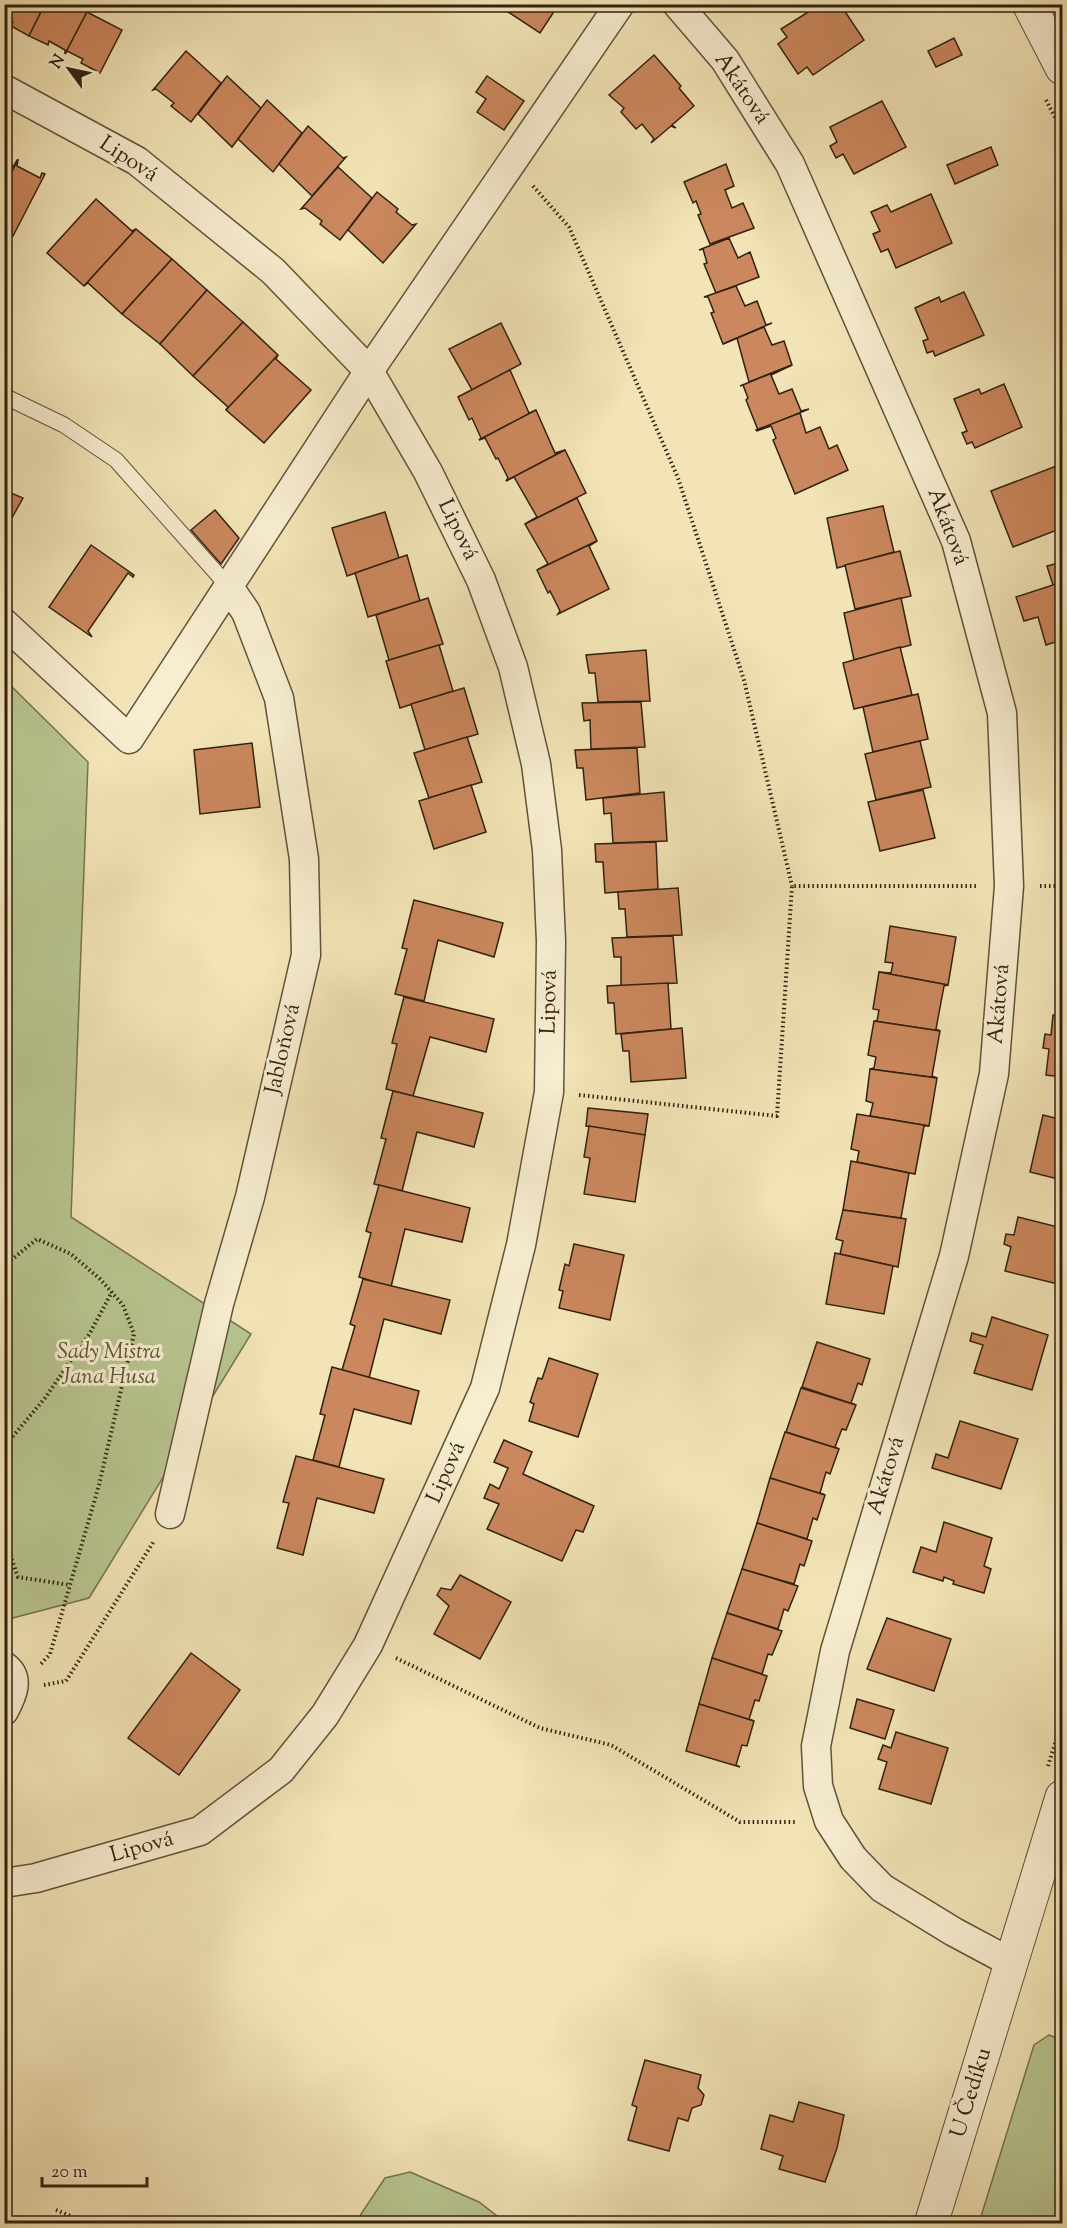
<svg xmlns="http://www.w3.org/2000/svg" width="1067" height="2228" font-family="'Sorts Mill Goudy',serif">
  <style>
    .green { fill: #b8c590; stroke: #747350; stroke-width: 1.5 }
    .building { fill: #cb875d; stroke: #312111; stroke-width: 1.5 }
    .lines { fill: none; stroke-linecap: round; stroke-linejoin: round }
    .service-casing { stroke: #61523a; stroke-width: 17 }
    .minor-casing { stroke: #61523a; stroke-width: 31 }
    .tertiary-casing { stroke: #61523a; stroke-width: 35 }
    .path { stroke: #312111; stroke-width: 4; stroke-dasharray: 1.5 3; stroke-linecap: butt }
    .service { stroke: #f7edd0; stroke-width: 15 }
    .minor { stroke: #f7edd0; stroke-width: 28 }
    .tertiary { stroke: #f7edd0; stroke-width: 33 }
    .labels { text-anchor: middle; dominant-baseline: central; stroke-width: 6; stroke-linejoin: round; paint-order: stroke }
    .street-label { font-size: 22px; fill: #312111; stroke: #f7edd0 }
    .park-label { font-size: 22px; font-style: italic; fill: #5a5237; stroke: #f7edd0 }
  </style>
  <rect width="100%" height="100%" fill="#f2e4b6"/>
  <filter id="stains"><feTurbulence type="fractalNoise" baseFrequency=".00333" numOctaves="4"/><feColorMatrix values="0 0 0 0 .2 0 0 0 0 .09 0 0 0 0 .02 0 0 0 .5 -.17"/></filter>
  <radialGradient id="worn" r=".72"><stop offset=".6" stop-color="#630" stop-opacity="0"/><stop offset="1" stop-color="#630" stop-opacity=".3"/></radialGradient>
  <g class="green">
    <path d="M4,679l84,83 -17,455 180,117 -162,264 -84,22z"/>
    <path d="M1049,2035l13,5v183h-83l55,-178z"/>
    <path d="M410,2172l69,30 27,21h-148l3,-9 24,-36z"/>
  </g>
  <g class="building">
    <path d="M4,4h41l-16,32 -18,-10 2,-4 -9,-4z"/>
    <path d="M45,4h28l14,8 -22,42v-4l-16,-9 -1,4 -19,-9z"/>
    <path d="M496,4h63l-19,29z"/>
    <path d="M821,4h19l24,36 -51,35 -6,-8 -9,7 -20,-30 9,-7 -6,-8z"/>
    <path d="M87,12l35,18 -22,43 -19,-10 2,-4 -16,-8 -2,3z"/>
    <path d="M954,38l8,17 -26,12 -8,-16z"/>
    <path d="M186,51l35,32 -30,39 -20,-16 3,-3 -18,-14 -3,1z"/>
    <path d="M654,55l27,31 -2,2 15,18 -22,19 4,3 -5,-2 -20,17 3,-4 -12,-15 -6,5 -15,-17 3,-4 -15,-13z"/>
    <path d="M227,76l34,32 -29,39 -34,-33z"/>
    <path d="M487,76l37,25 -20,29 -27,-18 9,-13 -10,-7z"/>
    <path d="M267,100l35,33 -29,39 -35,-33z"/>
    <path d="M882,101l24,46 -52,27 -11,-20 -7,4 -6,-12 7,-4 -7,-15z"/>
    <path d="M308,126l35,32 3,-1 -34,39 -33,-32z"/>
    <path d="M991,147l7,18 -43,19 -8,-19z"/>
    <path d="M17,160h1l-14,27v-25l9,5z"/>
    <path d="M18,160l-1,6 23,12 2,-5 3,1 -32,62 -9,-5v-44z"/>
    <path d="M726,164l8,22 -9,4 7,18 11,-5 11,25 -44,16 -12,-29 3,-1 -5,-13 -3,2 -9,-21z"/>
    <path d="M338,167l34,31 -32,42 -20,-16 2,-3 -17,-13 -4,1z"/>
    <path d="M377,192l21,17 -2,3 16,13 4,-1 -33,39 -35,-33z"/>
    <path d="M931,194l21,49 -56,25 -8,-19 -7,3 -8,-18 7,-3 -9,-19 16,-7 4,7z"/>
    <path d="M96,199l36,32 4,-2 -52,57 -37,-33z"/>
    <path d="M136,229l36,30 -50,55 -34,-31 -4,3z"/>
    <path d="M729,238l9,20 12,-6 9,25 -43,16 -12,-29 3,-1 -4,-14 -4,1z"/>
    <path d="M172,259l35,31 -47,54 -38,-30z"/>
    <path d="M736,286l9,20 12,-5 9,24 6,-2 -49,21 -12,-31 3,-1 -6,-15h-4z"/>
    <path d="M207,290l36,32 -50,54 -33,-32z"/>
    <path d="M964,292l20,43 -49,21 -2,-5 -6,2 -4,-12 5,-2 -13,-31 24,-11 2,5z"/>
    <path d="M243,322l35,33 -52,55 2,-3 -35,-31z"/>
    <path d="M501,323l20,41 -63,33 14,-7 -23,-41z"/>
    <path d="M764,327l8,18 12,-4 8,24 -43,17 -12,-44 -14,6z"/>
    <path d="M278,355l-2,4 35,31 -47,53 -38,-33z"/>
    <path d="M792,365l-21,10 8,19 13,-5 9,22 8,-2 -51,21 -12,-30 2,-2 -5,-13 -3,1z"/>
    <path d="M510,370l19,43 7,-3 -57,30 2,-2 -9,-20 -3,2 -11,-23z"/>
    <path d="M1004,384l18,43 -47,21 -3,-6 -5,2 -5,-11 5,-2 -13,-32 25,-10 2,5z"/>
    <path d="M536,410l19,43 10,-3 -59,31 2,-3 -10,-20 -2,1 -11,-21 -6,2z"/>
    <path d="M800,413l6,20 14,-6 9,22 8,-4 11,25 -53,24 -22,-54 3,-2 -5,-12 -14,5 -1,-1z"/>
    <path d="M565,450l21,43 -61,31 12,-7 -23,-40 -8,4z"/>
    <path d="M1059,465l3,9v54l-49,19 -22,-56z"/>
    <path d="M4,490l19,8 -19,34z"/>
    <path d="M577,498l20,43 -60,29 11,-6 -23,-40z"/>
    <path d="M883,506l11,46 -57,16 -10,-50z"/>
    <path d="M215,510l24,28 -18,26 -30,-34z"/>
    <path d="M385,512l14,46 -52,18 -15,-48z"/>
    <path d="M597,541l-8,5 20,43 -51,25 2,-3 -10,-20 -2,2 -11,-23z"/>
    <path d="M91,545l43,30 -1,2 -5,-4 -40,58 4,6 -43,-30z"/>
    <path d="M900,551l11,45 -56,13 -10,-44z"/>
    <path d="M407,555l13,46 -52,16 -13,-44z"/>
    <path d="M1062,562v20l-9,3 -6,-19z"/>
    <path d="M1062,582v58l-16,5 -8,-28 -14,4 -8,-24z"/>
    <path d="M428,598l15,46 -54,16 -13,-45z"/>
    <path d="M901,598l10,47 -57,15 -10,-47z"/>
    <path d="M439,645l14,46 -53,17 -14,-47z"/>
    <path d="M900,647l12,48 -58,14 -11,-46z"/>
    <path d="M646,650l4,51 -52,1 -3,-29h-6l-3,-18z"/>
    <path d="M1062,685v63h-1l-5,-62z"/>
    <path d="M464,688l14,46 -53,16 -14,-46z"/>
    <path d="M918,694l10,45 -55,13 -10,-45z"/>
    <path d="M641,702l4,45 -54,2 -1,-29 -6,1 -2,-18z"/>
    <path d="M467,737l15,45 -53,16 -15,-45z"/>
    <path d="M920,741l11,46 -55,13 -11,-46z"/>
    <path d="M252,743l8,64 -60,7 -6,-64z"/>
    <path d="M637,748l3,45 -54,7 -3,-32h-6l-2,-18z"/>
    <path d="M471,785l15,47 -52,17 -15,-48z"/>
    <path d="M923,790l12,48 -55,13 -12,-49z"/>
    <path d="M664,792l3,49 -54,2 -2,-30 -7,1 -1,-16z"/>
    <rect x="1061" y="796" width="1" height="52"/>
    <path d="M656,842l2,47 -53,4 -2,-31h-7l-1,-18z"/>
    <path d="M678,888l4,47 -55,2 -2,-28h-6l-1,-17z"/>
    <path d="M414,900l89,23 -9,34 -56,-17 -14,61 -29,-7 12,-45 -5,-1z"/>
    <path d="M1062,907v71h-4l1,-62h3z"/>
    <path d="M890,926l66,11 -8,48 -69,-13 12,1 2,-10 -8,-1z"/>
    <path d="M673,936l4,47 -56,3v-29h-7l-2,-19z"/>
    <path d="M879,972l69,13 -4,1 -8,43 4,2 -66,-10h3l2,-11 -6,-1z"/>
    <path d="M668,983l3,46 -55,5 -2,-31h-6l-1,-17z"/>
    <path d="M404,997l90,22 -8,33 -56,-15 -17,59 -27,-7 11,-45 -5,-1z"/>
    <path d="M1053,1015l9,1v61l-16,-2 3,-26 -6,-1 2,-14 6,1z"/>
    <path d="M874,1021l66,10 -8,45 5,2 -67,-9 4,-1 2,-11 -8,-2z"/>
    <path d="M682,1028l4,50 -55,4 -2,-31h-6l-2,-17z"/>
    <path d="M870,1069l67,9 -8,48 -59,-10 3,-13 -7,-2z"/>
    <path d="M393,1091l90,22 -9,34 -57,-15 -15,59 -28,-7 12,-45 -5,-1z"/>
    <path d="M588,1108l60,6 -3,21 -59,-9z"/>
    <path d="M857,1114l72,12h-5l-9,48 -58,-12 2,-11 -8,-2z"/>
    <path d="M1043,1115l16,4 -1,4 4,1v56l-32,-8z"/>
    <path d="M589,1126l56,9 -10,67 -51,-8 6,-36 -6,-1z"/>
    <path d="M851,1161l58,12 -8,45 -58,-8z"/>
    <path d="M379,1185l91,23 -8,34 -57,-13 -14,58 -32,-10 12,-44 -5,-2z"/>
    <path d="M843,1210l63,9 -8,48 -58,-13 3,-13 -7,-2z"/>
    <path d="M1018,1217l44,11v57l-57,-14 6,-24 -7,-3 2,-10 8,1z"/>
    <path d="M574,1244l50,11 -14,65 -51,-12 4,-17 -4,-1 6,-26 4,2z"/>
    <path d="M835,1253l58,13 -9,48 -58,-10z"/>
    <path d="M363,1279l87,21 -9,34 -57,-15 -15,59 -27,-8 13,-44 -5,-2z"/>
    <path d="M992,1317l56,18 -16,55 -58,-17 9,-28 -13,-4 2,-8 14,4z"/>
    <path d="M817,1342l53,17 -8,26 -4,-2 -7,20 5,2 -54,-18z"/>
    <path d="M549,1358l49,16 -20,63 -49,-16 5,-17 -4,-2 8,-24 4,1z"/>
    <path d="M332,1367l87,24 -8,33 -57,-15 -15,58 -26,-7 12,-45 -5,-1z"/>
    <path d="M801,1388l55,17 -10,25 -4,-1 -7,18 4,2 -53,-17z"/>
    <path d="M960,1421l58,18 -17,50 -69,-21 4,-14 12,4z"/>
    <path d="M785,1432l54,17 -9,25 -4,-2 -6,21 5,2 -55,-17z"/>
    <path d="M504,1440l28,12 -9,22 71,32 -11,26 -7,-2 -14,31 -75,-32 12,-25 -15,-6 6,-14 9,5 9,-21 -14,-6z"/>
    <path d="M296,1456l88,23 -10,34 -57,-15 -14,57 -26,-7 12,-45 -6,-1z"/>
    <path d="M770,1478l55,17 -8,25 -4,-2 -6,21 -50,-16z"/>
    <path d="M944,1522l48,16 -8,28 7,3 -7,24 -31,-9 1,-3 -10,-4 -1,4 -30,-9 8,-25 15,5z"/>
    <path d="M757,1523l55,18 -8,25 -4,-2 -6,20 -52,-15z"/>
    <path d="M742,1569l56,17 -10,25 -4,-2 -6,20 -51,-16z"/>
    <path d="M460,1575l51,27 -31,57 -46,-25 15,-28 -12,-11 4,-7 10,2z"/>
    <path d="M727,1613l55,18 -10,24 -4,-1 -6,20 -50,-16z"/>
    <path d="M887,1618l64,21 -17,52 -67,-22z"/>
    <path d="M191,1653l49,37 -61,85 -51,-37z"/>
    <path d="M712,1658l55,18 -8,25 -4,-1 -6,19 5,2 -55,-17z"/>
    <path d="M857,1699l37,11 -9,29 -35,-11z"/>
    <path d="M699,1704l55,17 -7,25 -5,-1 -6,20 4,2 -54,-16z"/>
    <path d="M896,1732l52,16 -17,56 -52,-15 8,-27 -9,-3 5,-14 8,3z"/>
    <path d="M645,2060l56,15 -3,13 6,7 -3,10 -9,3 -4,13 -10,-3 -9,33 -41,-11 9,-33 -5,-2z"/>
    <path d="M799,2102l45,13 -7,33 -12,34 -46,-13 4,-13 -22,-7 9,-34 23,7z"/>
    <path d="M4,2216l20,6 13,-4 3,6h-36z"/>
  </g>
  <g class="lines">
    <defs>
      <path id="service" d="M4,396l60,29 52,35 112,126"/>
      <g id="minor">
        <path d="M677,4l48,56 65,104 166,377 46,172 7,173 -15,188 -40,182 -119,395 -19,95 2,40 11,35 24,37 29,30 72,44 58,31"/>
        <path d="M4,89l133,72 136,110 96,100 59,101 53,108 32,87 23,97 11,86 4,91 -2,151 -28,153 -36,143 -117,257 -43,70 -44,55 -81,61 -164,47 -32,5"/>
        <path d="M4,623l125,116 240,-368 251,-367"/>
        <path d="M170,1514l49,-210 31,-107 56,-242 -2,-96 -25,-161 -33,-86 -18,-26"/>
        <path d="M4,1666c17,12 8,30 0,45"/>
      </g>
      <g id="tertiary">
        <path d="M1029,4l33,64"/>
        <path d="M931,2224l131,-427"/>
      </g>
    </defs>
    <use href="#service" class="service-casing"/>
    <use href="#minor" class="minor-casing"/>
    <use href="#tertiary" class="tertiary-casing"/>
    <g class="path">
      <path d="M1046,100l16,31"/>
      <path d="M533,186l36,41 109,251 66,202 48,206"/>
      <path d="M1040,886h22"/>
      <path d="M579,1095l198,21 15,-230h184"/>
      <path d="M4,1266l33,-27 34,15 29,25 23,26 11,29 -35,151 -49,169 -9,10"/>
      <path d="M4,1447l41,-49 45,-65 22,-41"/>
      <path d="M4,1538l14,39 52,8"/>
      <path d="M396,1658l144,70 71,17 129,77h56"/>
      <path d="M44,1685l22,-4 88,-140"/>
      <path d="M1048,1766l14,-45"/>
      <path d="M56,2210l34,14"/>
    </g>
    <use href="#service" class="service"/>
    <use href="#minor" class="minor"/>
    <use href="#tertiary" class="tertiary"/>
  </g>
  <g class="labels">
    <g class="street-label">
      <text transform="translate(741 89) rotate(56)">Akátová</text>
      <text transform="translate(128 160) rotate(33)">Lipová</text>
      <text transform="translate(947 527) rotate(69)">Akátová</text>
      <text transform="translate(457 530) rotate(64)">Lipová</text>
      <text transform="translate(550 1002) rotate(-89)">Lipová</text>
      <text transform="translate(1000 1004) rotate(-85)">Akátová</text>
      <text transform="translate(284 1049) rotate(-77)">Jabloňová</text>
      <text transform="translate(447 1473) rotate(-66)">Lipová</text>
      <text transform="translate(887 1476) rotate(-73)">Akátová</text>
      <text transform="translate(142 1848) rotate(-16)">Lipová</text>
      <text transform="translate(972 2093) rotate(-73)">U Čedíku</text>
    </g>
    <g class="park-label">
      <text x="109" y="1353">Sady Mistra<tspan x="109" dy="25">Jana Husa</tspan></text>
    </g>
  </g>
  <rect width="1067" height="2228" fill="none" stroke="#f2e4b6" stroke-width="24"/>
  <rect x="6" y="6" width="1055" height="2216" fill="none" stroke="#312111" stroke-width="3"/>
  <rect x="12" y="12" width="1043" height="2204" fill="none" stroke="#312111" stroke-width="1.5"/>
  <g transform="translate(69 69) rotate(303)" stroke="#f7edd0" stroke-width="4.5" paint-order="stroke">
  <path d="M0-4.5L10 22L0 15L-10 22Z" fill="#312111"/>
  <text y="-9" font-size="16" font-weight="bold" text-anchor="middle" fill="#312111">N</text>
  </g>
  <path d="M42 2177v9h105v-9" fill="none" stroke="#312111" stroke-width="3"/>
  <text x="51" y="2177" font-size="18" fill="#312111" stroke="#f7edd0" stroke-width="4.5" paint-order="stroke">20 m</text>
  <rect width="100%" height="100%" filter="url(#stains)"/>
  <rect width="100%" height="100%" fill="url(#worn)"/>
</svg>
